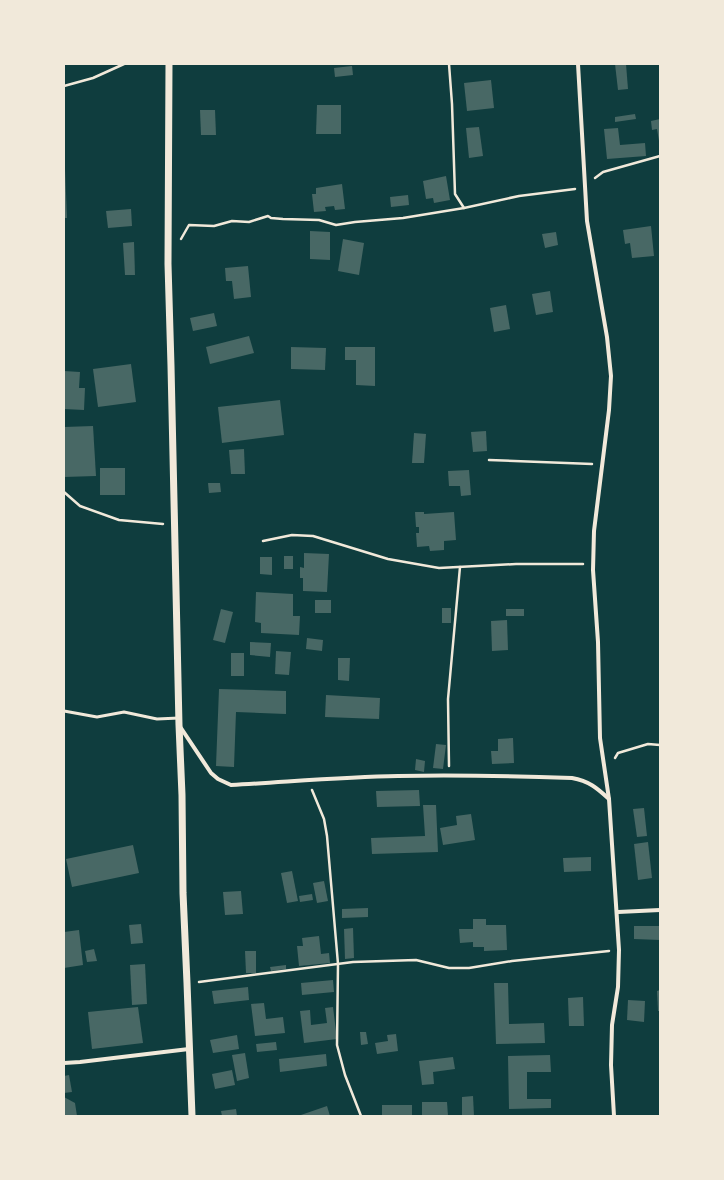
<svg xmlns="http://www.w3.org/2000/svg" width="724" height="1180" font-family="'PT Serif',serif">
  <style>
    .building { fill: #486865 }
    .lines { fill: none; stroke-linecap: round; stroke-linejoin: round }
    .path { stroke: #f1e9da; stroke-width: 2.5 }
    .service { stroke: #f1e9da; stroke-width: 3 }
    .minor { stroke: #f1e9da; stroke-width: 4 }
    .tertiary { stroke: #f1e9da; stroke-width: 7 }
  </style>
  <rect width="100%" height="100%" fill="#0f3d3e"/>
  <g class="building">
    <path d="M615,64h11l2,25 -10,1z"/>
    <path d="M352,66l1,9 -18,2 -1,-9z"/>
    <path d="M491,80l3,28 -27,3 -3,-28z"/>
    <path d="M317,105h24v29h-25z"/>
    <path d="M200,110h15l1,25h-15z"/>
    <path d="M635,114l1,5 -21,3v-5z"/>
    <path d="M660,119v22h-1l-2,-12 -5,1 -1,-9z"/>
    <path d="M479,127l4,29 -14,2 -3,-30z"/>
    <path d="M618,128l2,17 25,-2 1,13 -39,3 -3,-30z"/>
    <path d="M64,169h1l2,49h-3z"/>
    <path d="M446,176l4,24 -16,3 -1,-5 -7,1 -3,-18z"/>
    <path d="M342,184l3,25 -10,1 -1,-4 -9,1 1,4 -12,1 -2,-18h4v-6z"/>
    <path d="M408,195l1,10 -18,2 -1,-10z"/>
    <path d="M131,209l1,17 -24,2 -2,-17z"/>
    <path d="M651,226l3,30 -22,2 -2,-15 -5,1 -2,-14z"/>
    <path d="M310,231l20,1v28l-20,-1z"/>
    <path d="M556,232l2,13 -13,3 -3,-14z"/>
    <path d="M343,239l21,4 -5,32 -21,-4z"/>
    <path d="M134,242l1,33h-10l-2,-32z"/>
    <path d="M248,266l3,31 -17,2 -2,-18h-6l-1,-13z"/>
    <path d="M550,291l3,21 -17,3 -4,-21z"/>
    <path d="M506,305l4,24 -16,3 -4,-24z"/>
    <path d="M214,313l3,13 -24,5 -3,-13z"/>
    <path d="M249,336l5,17 -44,11 -4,-17z"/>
    <path d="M291,347l35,1 -1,22 -34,-1z"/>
    <path d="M345,347h30v39l-19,-1v-25h-11z"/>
    <path d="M131,364l5,38 -38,5 -5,-38z"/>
    <path d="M64,371l16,1 -1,16h6l-1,22 -20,-1z"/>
    <path d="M280,400l4,35 -62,8 -4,-36z"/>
    <path d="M93,426l3,50 -32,1v-50z"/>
    <path d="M486,431l1,20 -14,1 -2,-20z"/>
    <path d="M414,433l12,1 -2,29h-12z"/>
    <path d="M244,449l1,25h-14l-2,-24z"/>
    <rect x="100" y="468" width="25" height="27"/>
    <path d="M469,470l2,25 -10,1 -1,-10h-11l-1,-15z"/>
    <path d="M208,483h12l1,9 -12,1z"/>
    <path d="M415,512h9v2l30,-2 2,28 -12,1v9l-14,1 -1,-5 -12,1 -1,-14h3v-6h-3z"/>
    <path d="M304,553l25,1 -2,38 -24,-1v-13h-3v-11l4,1z"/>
    <rect x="284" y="556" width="9" height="13"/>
    <path d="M260,557h12v18l-12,-1z"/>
    <path d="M256,592l37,2v22h7l-1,19 -38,-2v-10l-6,-1z"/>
    <rect x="315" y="600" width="16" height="13"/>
    <rect x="442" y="608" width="9" height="15"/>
    <path d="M221,609l12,3 -8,31 -12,-3z"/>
    <rect x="506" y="609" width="18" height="7"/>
    <path d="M507,620l1,30 -16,1 -1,-30z"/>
    <path d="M307,638l16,2 -1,11 -16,-2z"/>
    <path d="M250,642l21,1 -1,14 -20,-2z"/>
    <path d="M276,651l15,1 -2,23 -14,-1z"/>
    <rect x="231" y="653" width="13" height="23"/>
    <path d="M338,658h12l-1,23 -11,-1z"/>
    <path d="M219,689l67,2v23l-50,-2 -2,55 -18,-1z"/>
    <path d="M326,695l54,3 -1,21 -54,-2z"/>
    <path d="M513,738l1,25 -22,1 -1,-13h7v-12z"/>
    <path d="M436,744l10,1 -3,24 -10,-1z"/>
    <path d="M416,759l9,2 -1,11 -9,-2z"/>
    <path d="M419,790l1,16 -43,1 -1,-16z"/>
    <path d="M423,805h13l2,47 -66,2 -1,-16 54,-2z"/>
    <path d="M644,808l3,28 -10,1 -4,-28z"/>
    <path d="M471,814l4,26 -32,5 -3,-17 17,-3 -1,-9z"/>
    <path d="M648,842l4,36 -14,2 -4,-36z"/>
    <path d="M133,845l6,28 -67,14 -6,-28z"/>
    <path d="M591,857v14l-27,1 -1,-14z"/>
    <path d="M292,871l6,30 -11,2 -6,-30z"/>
    <path d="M324,881l4,20 -11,2 -4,-20z"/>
    <path d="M241,891l2,23 -18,1 -2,-23z"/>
    <path d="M312,894l1,6 -13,2 -1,-6z"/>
    <path d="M368,908v9l-26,1v-9z"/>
    <path d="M473,919h13v6h20l1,25 -23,1v-4h-11v-5l-13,1 -1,-14h14z"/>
    <path d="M141,924l2,19 -12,1 -2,-19z"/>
    <path d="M634,926h26v14l-26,-1z"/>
    <path d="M353,928l1,30 -9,1 -1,-30z"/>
    <path d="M79,930l4,35 -19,3v-36z"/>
    <path d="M319,936l2,18 8,-1 1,10 -31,3 -2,-20h6l-1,-8z"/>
    <path d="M94,949l3,12 -10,1 -2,-11z"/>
    <path d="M245,951h11v22h-10z"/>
    <path d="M145,964l2,40 -15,1 -2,-40z"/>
    <path d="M286,965v4l-15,2 -1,-4z"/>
    <path d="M333,980l1,12 -32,3 -1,-12z"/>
    <path d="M494,983h14l1,41 35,-1 1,20 -49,1z"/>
    <path d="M248,987l1,13 -35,4 -2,-13z"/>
    <path d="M660,990v21h-2l-1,-20z"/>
    <path d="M583,997l1,29h-15l-1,-28z"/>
    <path d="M628,1000l17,1 -1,21 -17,-2z"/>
    <path d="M264,1003l2,16 17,-2 2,16 -30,3 -4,-32z"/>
    <path d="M138,1007l5,36 -51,6 -4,-37z"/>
    <path d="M333,1007l4,32 -33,4 -4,-32 10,-1 1,15 16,-2 -2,-15z"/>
    <path d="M360,1032h6l2,12 -7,1z"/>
    <path d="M396,1034l2,17 -21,3 -2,-11 13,-2 -1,-6z"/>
    <path d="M237,1035l2,14 -26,4 -3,-13z"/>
    <path d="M276,1042l1,8 -20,2 -1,-8z"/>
    <path d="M245,1053l4,25 -12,3 -5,-26z"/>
    <path d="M326,1054l1,12 -47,6 -1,-13z"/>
    <path d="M550,1055l1,17h-24v27h24v9l-42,1 -1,-53z"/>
    <path d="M453,1057l2,12 -22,3 1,12 -12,1 -3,-24z"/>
    <path d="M232,1070l3,15 -20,4 -3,-15z"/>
    <path d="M69,1075l3,17 -8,1v-17z"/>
    <path d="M473,1096l1,20h-12v-19z"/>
    <path d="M64,1097l11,6 2,13h-13z"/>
    <path d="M422,1102h25l1,14h-26z"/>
    <rect x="382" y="1105" width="30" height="11"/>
    <path d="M327,1106l3,10h-32z"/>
    <path d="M236,1109l1,7h-15l-1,-5z"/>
  </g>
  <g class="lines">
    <g class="path">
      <path d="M449,64l3,40 3,90 9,14"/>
      <path d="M64,86l29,-8 31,-14"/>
      <path d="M595,178l8,-6 57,-16"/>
      <path d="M181,239l8,-14 25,1 18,-5 17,1 19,-6 3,2 12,1 36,1 17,5 19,-3 48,-4 61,-10 55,-12 56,-7"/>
      <path d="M489,460l103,4"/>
      <path d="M64,492l16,14 39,14 44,4"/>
      <path d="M263,541l29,-6 21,1 75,23 51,9 77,-4h67"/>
      <path d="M615,758l3,-5 30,-9 12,1"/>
      <path d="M449,766l-1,-67 12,-132"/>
      <path d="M312,790l12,29 3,17 11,128 -1,81 8,30 16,41"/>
      <path d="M199,982l154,-20 63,-2 33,8h20l43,-7 97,-10"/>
    </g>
    <path class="service" d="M64,711l33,6 27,-5 33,7 22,-1"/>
    <g class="minor">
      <path d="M578,64l9,157 20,116 4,39 -2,34 -15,121 -1,39 5,72 2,96 9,61 10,151 -1,37 -6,38 -1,40 3,51"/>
      <path d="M181,728l30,45 7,6 13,6c56,-3 111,-8 167,-9 58,-1 116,0 174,2 17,3 25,10 37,21"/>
      <path d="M618,912l42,-2"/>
      <path d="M64,1063l16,-1 109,-13"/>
    </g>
    <path class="tertiary" d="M169,64l-1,200 3,102 8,359 3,70 1,98 4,90 5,133"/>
  </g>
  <rect width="724" height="1180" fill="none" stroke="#f1e9da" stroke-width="130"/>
</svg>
